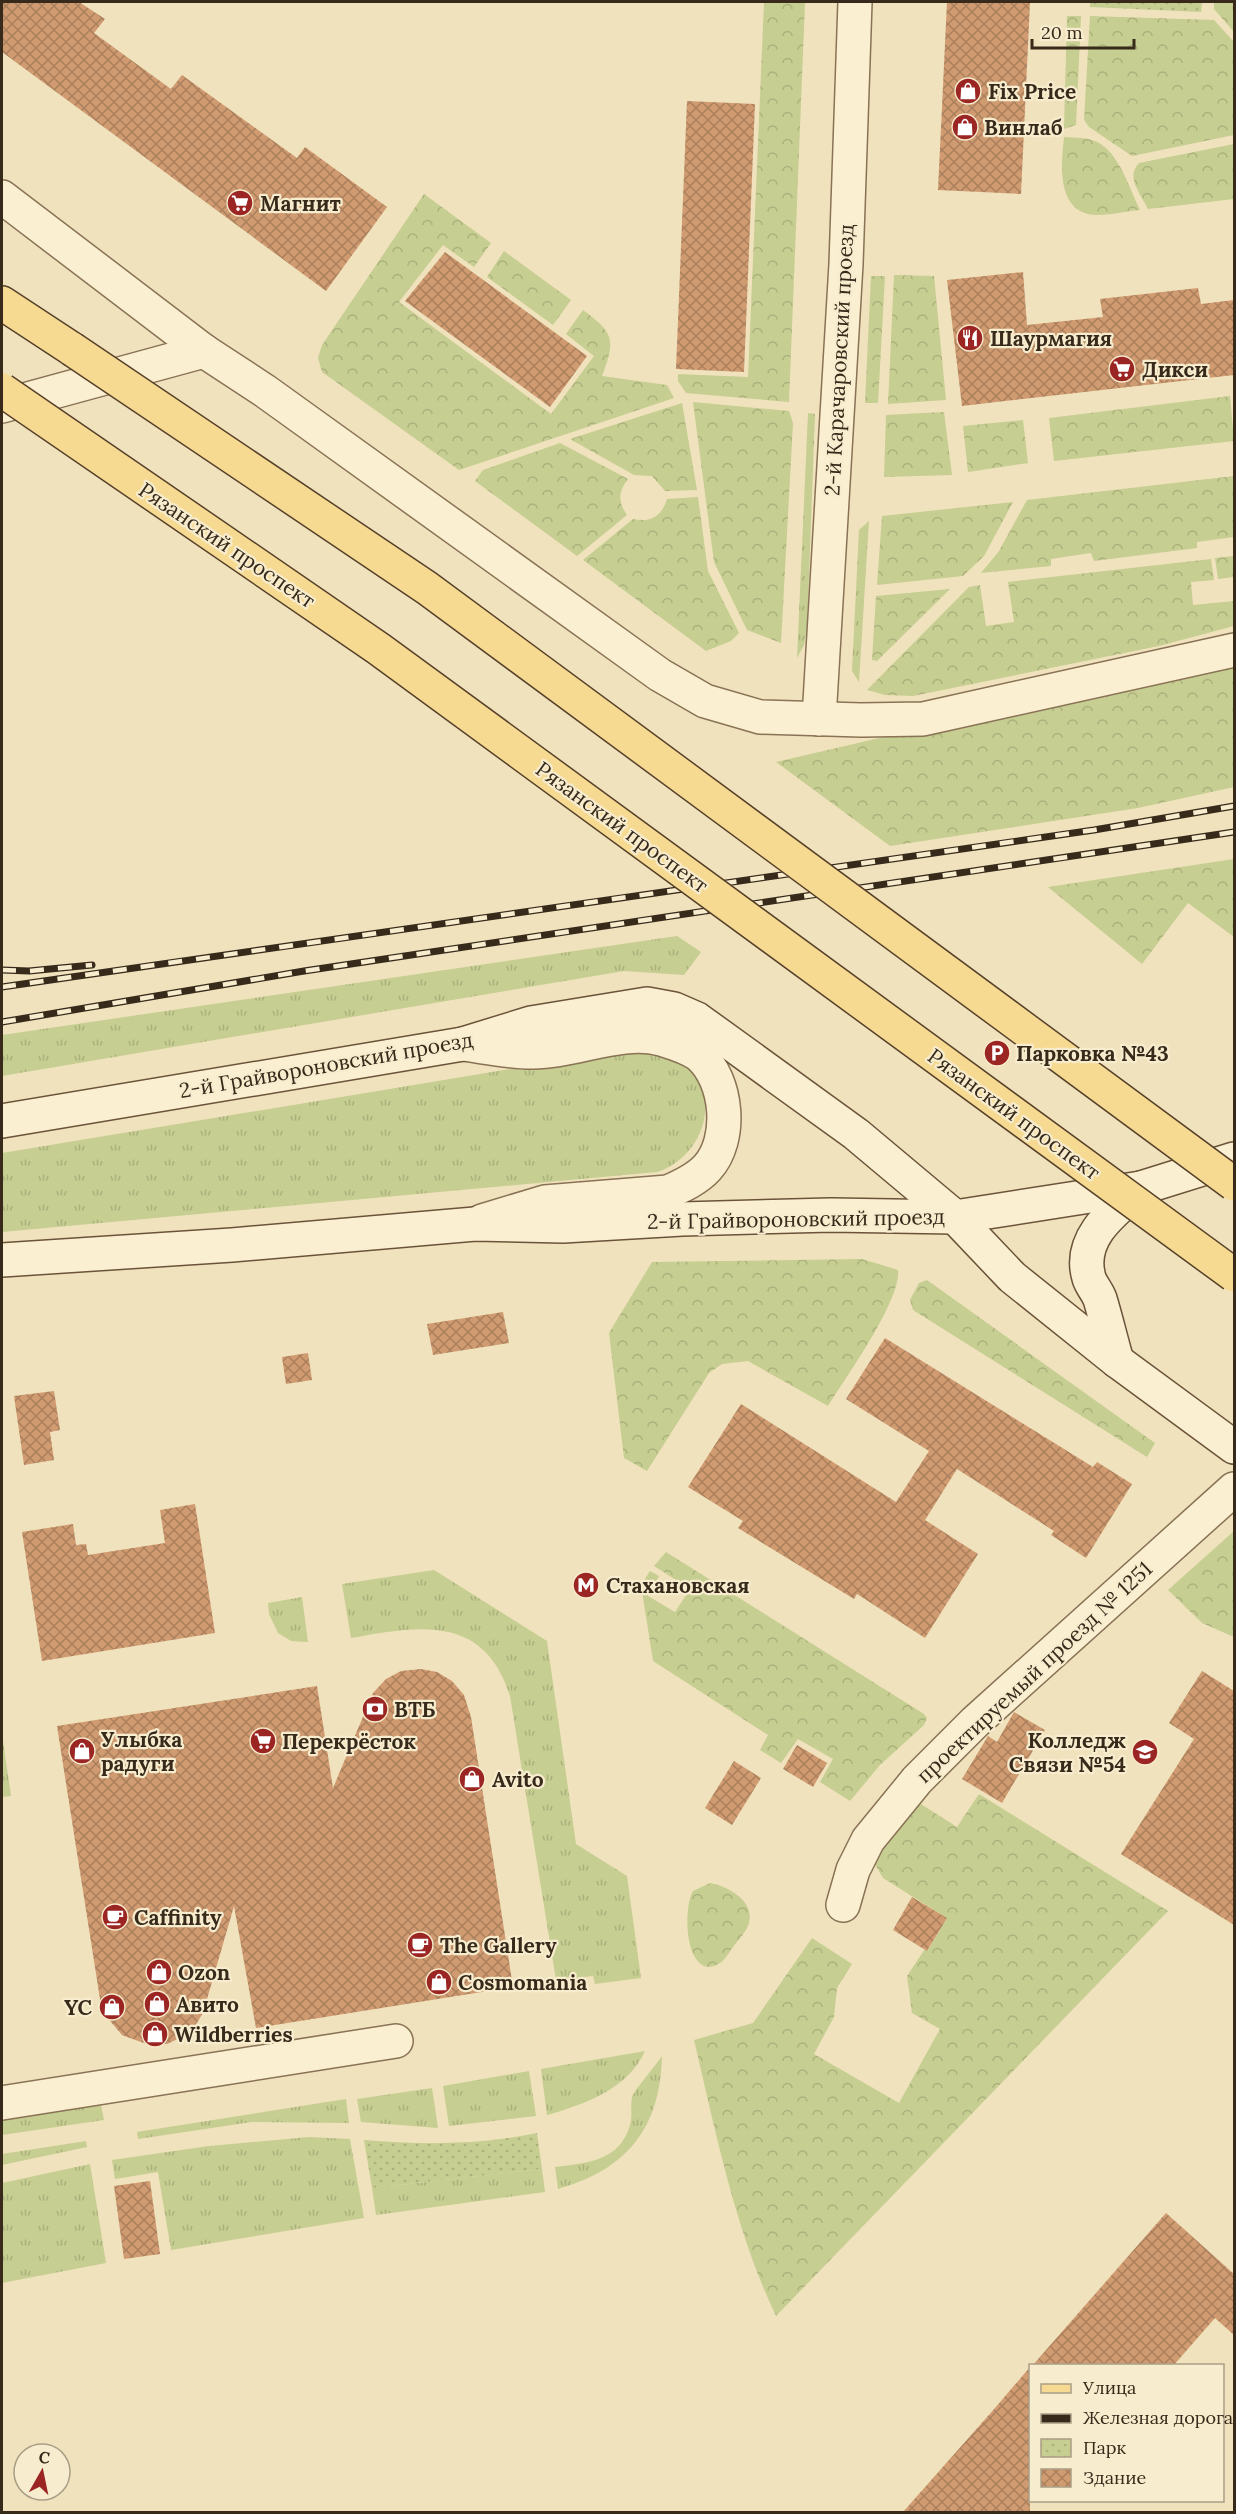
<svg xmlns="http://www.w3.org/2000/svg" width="1236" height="2514" font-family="Lora,serif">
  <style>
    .grass { fill: url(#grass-tufts) }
    .forest { fill: url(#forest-crowns) }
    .park { fill: url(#park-dots) }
    .building { fill: url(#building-cross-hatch) }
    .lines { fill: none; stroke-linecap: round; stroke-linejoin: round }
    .minor-casing { stroke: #897255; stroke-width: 36 }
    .tertiary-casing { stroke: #897255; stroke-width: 36 }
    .secondary-casing { stroke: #6b5339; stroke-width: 36 }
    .primary-casing { stroke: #56402a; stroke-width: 36 }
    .minor { stroke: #fbefd1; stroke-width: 33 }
    .tertiary { stroke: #fbefd1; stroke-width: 33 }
    .secondary { stroke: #fbefd1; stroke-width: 33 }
    .primary { stroke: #f7da92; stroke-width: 33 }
    .rail-casing { stroke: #372a1b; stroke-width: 7 }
    .rail { stroke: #f7eccd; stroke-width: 4.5; stroke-dasharray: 14; stroke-linecap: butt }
    .primary-bridge-casing { stroke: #56402a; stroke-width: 36; stroke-linecap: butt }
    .primary-bridge { stroke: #f7da92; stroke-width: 33 }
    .labels { text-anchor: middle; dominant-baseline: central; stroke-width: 4.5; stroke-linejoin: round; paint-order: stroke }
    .poi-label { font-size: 21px; font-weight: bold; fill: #372a1b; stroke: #f7eccd; text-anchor: start }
    .street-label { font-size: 21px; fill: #372a1b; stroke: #f7eccd }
  </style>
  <defs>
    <pattern id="grass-tufts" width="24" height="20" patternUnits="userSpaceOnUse" patternTransform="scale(1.5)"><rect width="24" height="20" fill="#c6ce91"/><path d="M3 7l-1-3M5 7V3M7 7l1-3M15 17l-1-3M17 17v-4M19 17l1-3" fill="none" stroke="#abb17c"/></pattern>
    <pattern id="forest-crowns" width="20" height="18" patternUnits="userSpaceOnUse" patternTransform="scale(1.5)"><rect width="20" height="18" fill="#c6ce91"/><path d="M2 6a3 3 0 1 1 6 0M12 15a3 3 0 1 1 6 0" fill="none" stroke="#abb17c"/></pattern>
    <pattern id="park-dots" width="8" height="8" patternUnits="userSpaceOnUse" patternTransform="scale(1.5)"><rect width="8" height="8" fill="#c6ce91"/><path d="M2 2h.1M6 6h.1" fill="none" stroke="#abb17c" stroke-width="1.8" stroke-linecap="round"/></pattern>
    <pattern id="building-cross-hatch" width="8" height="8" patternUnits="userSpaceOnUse" patternTransform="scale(1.5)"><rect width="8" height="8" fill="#d19b71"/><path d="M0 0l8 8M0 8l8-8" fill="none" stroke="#aa7f5c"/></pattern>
  </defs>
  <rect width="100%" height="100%" fill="#f0e2bd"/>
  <g class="grass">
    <path d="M808,413l7,1 -8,216 -3,15 -7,13z"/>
    <path d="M869,521l-10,161 -7,-11 7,-141z"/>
    <path d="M677,936l24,16 -17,23 -60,-4 -622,105v-41z"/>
    <path d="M644,1047c13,6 33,10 43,20 37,34 13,92 -30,105l-655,60v-79z"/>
    <path d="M434,1570l113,71 29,203 51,32 14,102 -46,6 -2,-8 -37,4 -46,-284c-26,-83 -92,-70 -159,-58l-9,-54z"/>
    <path d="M302,1597l6,45 -17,-1 -13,-8 -9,-19 -1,-11z"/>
    <path d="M2,1734l9,62 -9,1z"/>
    <path d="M645,2051c-17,38 -60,53 -98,64l-6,-46z"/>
    <path d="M662,2056c-2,72 -34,113 -104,133l-3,-22c32,-4 65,-6 75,-42 3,-9 0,-19 2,-28 1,-5 25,-33 30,-41z"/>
    <path d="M529,2071l7,45 -87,10 -6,-40z"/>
    <path d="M432,2088l6,40 -77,-6 -4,-23z"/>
    <path d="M346,2099l3,24 -97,-1 -114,17 -1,-7z"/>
    <path d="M101,2105l3,15 -102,15v-15z"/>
    <path d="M309,2137l41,2 14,79 -193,32 -13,-78 -43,7 -3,-19 97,-14z"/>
    <path d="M86,2141l1,6 -85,18v-11z"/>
    <path d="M90,2164l16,99 -104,20v-100z"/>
    <path d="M542,2169l3,23 -169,23 -4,-27z"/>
  </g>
  <g class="forest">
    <path d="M764,2l41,1 -16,399 -103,-9 -8,-12v-7l70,3z"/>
    <path d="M1214,2h20v30l-20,-23z"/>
    <path d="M1067,16h14l-5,109 -12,4z"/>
    <path d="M1090,16l124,4 20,22v93l-102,21 -43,-29 -5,-7z"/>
    <path d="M1064,137c11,1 23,0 33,5 22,10 33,48 43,68 -14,1 -28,5 -42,5 -42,0 -37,-50 -34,-78z"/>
    <path d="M1234,144v55l-86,10c-7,-15 -23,-32 -9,-46z"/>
    <path d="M424,194l67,49 -17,24 -31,-22 -44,57 152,112 43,-58 -28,-22 17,-24c31,23 33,29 19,66l65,9 7,13 -215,72 -137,-98 -4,-14 4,-13z"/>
    <path d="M504,251l67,49 -18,25 -66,-48z"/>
    <path d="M894,275l40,1 12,124 -58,4z"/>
    <path d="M871,276h14l-7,127h-13z"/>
    <path d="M1230,396l4,45 -180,20 -5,-43z"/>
    <path d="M693,402l96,9 4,12 -12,220 -34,-13 -33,-68z"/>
    <path d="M682,403l15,87 -32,1 -13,-15 -18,-1 -64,-36z"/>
    <path d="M944,412l8,63 -68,2 2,-62z"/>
    <path d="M1023,420l5,43 -60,9 -5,-46z"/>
    <path d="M560,443l68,36c-10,13 -10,23 -1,36l-50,41 -102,-75 8,-11z"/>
    <path d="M1234,476v61l-37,5v6l-103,13 -3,-8 -40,6v7l-70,7 18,-22 28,-51z"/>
    <path d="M698,497l10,74 31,62 -8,8 -25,10 -123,-91 50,-41c18,4 29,-3 34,-20z"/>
    <path d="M1013,502l-29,54 -21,20 -86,9 5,-69z"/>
    <path d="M1234,556v21l-16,2 -3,-21z"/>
    <path d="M1211,559l3,21 -23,2 2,23 41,-4v25l-75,20 -246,50 -28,-1 -18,-5 102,-103 11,-2 6,41 28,-4 -6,-40z"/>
    <path d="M950,589l-73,72 -5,-1 4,-64z"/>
    <path d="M1234,663v124l-96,21 -248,38 -114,-84 125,-29z"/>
    <path d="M1234,859v78l-46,-34 -46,61 -94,-77z"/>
    <path d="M862,1259l36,11c3,31 -52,107 -70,136l-80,-45 -26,3 -13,9 -62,98 -23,-13 -15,-125 43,-71z"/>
    <path d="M927,1280l228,163 -8,14 -234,-147 -3,-10 9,-17z"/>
    <path d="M1234,1531v106l-32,-14 -34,-33z"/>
    <path d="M666,1552l258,162 3,4 -3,7 -44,40 -30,36 -30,-19 13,-23 -35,-20 -17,24 -21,-13 8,-15 -115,-74 -12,-76 9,-14 9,5 -11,20 27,16 15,-23 -36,-23z"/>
    <path d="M979,1794l189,117 -392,405c-41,-86 -60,-183 -82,-276l59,-17 59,-85 40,26 -15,24 -3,29 -20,37 85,49 41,-74 -28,-16 -5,-37 18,-27 3,1 19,-32 -64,-40 -10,-17 40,-62 44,28z"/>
    <path d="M710,1883c18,3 45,18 39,40 -2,8 -11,17 -16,24 -7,10 -11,19 -25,20 -24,-4 -24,-60 -15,-76z"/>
  </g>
  <g class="park">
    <path d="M1090,2h112l-1,10 -111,-5z"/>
    <path d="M537,2133l5,36 -170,19 -8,-48c58,5 115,5 173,-7z"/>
  </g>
  <g class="building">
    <path d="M2,2h77l26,17 -11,14 77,56 11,-14 115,83 8,-11 82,60 -61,84 -324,-239z"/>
    <path d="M947,2h83l-9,192 -83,-4z"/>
    <path d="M687,101l68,3 -11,268 -68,-3z"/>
    <path d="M445,252l142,104 -37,51 -145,-106z"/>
    <path d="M1023,272l4,53 76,-8 -3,-18 98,-11 3,16 33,-4v75l-272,31 -15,-126z"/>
    <path d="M503,1312l6,31 -76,12 -6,-31z"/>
    <path d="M885,1338l208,129 4,-5 35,22 -46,74 -35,-23 3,-4 -97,-62 -32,51 53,34 -53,84 -68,-44 -3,5 -116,-71 5,-7 -55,-34 53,-83 155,98 33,-51 -83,-52z"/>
    <path d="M308,1353l4,27 -26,4 -4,-27z"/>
    <path d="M54,1391l6,39 -10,2 4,28 -30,5 -10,-69z"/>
    <path d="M195,1504l20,129 -173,28 -20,-129 51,-8 3,21 10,-1 2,11 77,-12 -5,-33z"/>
    <path d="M421,1669l16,3 15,9 12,14 7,22 42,270 -257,41 -22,-122 -31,107 -8,13 -13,11 -15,7 -18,1 -27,-10 -17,-20 -5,-16 -43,-273 260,-40 16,102 40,-95 13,-14 15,-8z"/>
    <path d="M1202,1671l32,20v234l-113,-71 73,-115 -25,-16z"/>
    <path d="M1014,1712l31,18 -43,73 -40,-24 26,-43 9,6z"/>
    <path d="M797,1745l30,18 -14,24 -30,-18z"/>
    <path d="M734,1761l27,17 -29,47 -27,-17z"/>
    <path d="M912,1897l35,21 -20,33 -34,-21z"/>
    <path d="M150,2181l10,73 -36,5 -10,-73z"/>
    <path d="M1166,2213l68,61v61l-19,-17 -42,48h-141z"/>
    <path d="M1030,2367v145h-127l92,-104z"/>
  </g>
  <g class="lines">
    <defs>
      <g id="minor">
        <path d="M204,351l61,40 395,284 45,26 55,16 101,3 62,-1 311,-69"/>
        <path d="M819,719l27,-455 9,-262"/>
        <path d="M463,1044c22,3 46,8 68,8 41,1 91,-24 130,-13 13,4 27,8 38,16 29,25 34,85 8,113 -10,11 -25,18 -39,24l-123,10 -63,19"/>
        <path d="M843,1905l10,-35 15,-30 49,-60 58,-58 259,-233"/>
        <path d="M2,2103l394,-62"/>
      </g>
      <g id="tertiary">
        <path d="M2,197l202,154"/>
        <path d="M2,406l202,-55"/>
      </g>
      <g id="secondary">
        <path d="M2,1121l461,-77 68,-21 116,-19 27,5 23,10 159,115 99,83 57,60 105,84 117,86"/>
        <path d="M2,1260l230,-15 243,-21 88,2 119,-7 149,-4 124,2 186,-29 93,-29"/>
        <path d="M1117,1361c-6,-21 -11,-42 -17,-62 -3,-8 -9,-14 -11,-21 -12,-40 25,-67 52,-90"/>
      </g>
      <path id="primary" d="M2,303l70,46"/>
    </defs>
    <use href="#minor" class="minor-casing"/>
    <use href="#tertiary" class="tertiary-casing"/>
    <use href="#secondary" class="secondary-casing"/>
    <use href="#primary" class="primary-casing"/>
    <use href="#minor" class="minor"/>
    <use href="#tertiary" class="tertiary"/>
    <use href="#secondary" class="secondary"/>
    <use href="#primary" class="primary"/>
    <defs>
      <g id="rail">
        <path d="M2,970l27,1 63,-6"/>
        <path d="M2,987l1092,-157 140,-24"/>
        <path d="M2,1022l302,-51 930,-139"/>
      </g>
    </defs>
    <use href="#rail" class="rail-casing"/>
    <use href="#rail" class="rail"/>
    <defs>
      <g id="primary-bridge">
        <path d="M72,349l355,239 807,596"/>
        <path d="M2,390l377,259 855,626"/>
      </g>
    </defs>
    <use href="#primary-bridge" class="primary-bridge-casing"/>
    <use href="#primary-bridge" class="primary-bridge"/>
  </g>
  <defs>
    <symbol id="shop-disc" viewBox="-11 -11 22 22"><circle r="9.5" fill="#9b2522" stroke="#f7eccd"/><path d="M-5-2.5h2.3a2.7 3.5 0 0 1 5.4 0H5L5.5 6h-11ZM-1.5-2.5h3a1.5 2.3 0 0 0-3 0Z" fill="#fff"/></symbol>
    <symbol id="supermarket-disc" viewBox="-11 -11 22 22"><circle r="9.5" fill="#9b2522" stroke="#f7eccd"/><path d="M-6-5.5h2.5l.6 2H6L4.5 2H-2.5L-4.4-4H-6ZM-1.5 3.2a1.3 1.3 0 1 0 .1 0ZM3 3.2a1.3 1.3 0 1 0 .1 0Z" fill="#fff"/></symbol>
    <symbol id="restaurant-disc" viewBox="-11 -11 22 22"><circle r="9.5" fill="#9b2522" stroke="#f7eccd"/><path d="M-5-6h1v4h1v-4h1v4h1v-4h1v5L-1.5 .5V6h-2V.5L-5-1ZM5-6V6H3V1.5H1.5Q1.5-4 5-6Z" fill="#fff"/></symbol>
    <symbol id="parking-disc" viewBox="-11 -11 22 22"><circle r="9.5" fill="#9b2522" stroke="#f7eccd"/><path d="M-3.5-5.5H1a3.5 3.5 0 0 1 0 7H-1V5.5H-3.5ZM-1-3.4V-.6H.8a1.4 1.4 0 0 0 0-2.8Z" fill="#fff"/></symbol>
    <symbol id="metro-disc" viewBox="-11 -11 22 22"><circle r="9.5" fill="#9b2522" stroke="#f7eccd"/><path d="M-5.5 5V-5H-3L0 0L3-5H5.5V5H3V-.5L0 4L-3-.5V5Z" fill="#fff"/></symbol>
    <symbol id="bank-disc" viewBox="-11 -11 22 22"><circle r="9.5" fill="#9b2522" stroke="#f7eccd"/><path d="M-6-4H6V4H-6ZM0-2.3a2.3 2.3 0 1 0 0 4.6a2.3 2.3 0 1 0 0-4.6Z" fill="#fff"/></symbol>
    <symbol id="university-disc" viewBox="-11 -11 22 22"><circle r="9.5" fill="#9b2522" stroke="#f7eccd"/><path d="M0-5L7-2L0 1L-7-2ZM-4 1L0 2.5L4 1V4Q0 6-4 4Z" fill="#fff"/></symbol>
    <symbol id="cafe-disc" viewBox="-11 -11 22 22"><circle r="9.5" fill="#9b2522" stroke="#f7eccd"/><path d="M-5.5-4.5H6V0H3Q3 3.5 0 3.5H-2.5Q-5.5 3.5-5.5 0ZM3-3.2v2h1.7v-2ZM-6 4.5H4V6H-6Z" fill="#fff"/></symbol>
  </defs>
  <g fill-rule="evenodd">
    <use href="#shop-disc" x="953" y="76" width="30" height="30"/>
    <use href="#shop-disc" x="950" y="112" width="30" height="30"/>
    <use href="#supermarket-disc" x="225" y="188" width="30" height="30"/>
    <use href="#restaurant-disc" x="955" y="323" width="30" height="30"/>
    <use href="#supermarket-disc" x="1107" y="354" width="30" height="30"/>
    <use href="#parking-disc" x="982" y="1038" width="30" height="30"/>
    <use href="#metro-disc" x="571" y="1570" width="30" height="30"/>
    <use href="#bank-disc" x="360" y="1694" width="30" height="30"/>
    <use href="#supermarket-disc" x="248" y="1726" width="30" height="30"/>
    <use href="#shop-disc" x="67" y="1736" width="30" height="30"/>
    <use href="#university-disc" x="1130" y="1737" width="30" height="30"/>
    <use href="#shop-disc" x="457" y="1764" width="30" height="30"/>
    <use href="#cafe-disc" x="100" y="1902" width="30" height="30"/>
    <use href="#cafe-disc" x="405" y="1930" width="30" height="30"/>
    <use href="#shop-disc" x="144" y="1957" width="30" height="30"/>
    <use href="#shop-disc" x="424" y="1967" width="30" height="30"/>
    <use href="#shop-disc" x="142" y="1989" width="30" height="30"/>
    <use href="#shop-disc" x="97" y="1992" width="30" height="30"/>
    <use href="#shop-disc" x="140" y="2019" width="30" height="30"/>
  </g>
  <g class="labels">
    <g class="poi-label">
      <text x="988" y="91">Fix Price</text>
      <text x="984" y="127">Винлаб</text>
      <text x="260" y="203">Магнит</text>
      <text x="990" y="338">Шаурмагия</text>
      <text x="1142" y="369">Дикси</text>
      <text x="1016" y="1053">Парковка №43</text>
      <text x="606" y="1585">Стахановская</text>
      <text x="394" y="1709">ВТБ</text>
      <text x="101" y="1739">Улыбка<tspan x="101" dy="24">радуги</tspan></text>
      <text x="1126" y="1740" text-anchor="end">Колледж<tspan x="1126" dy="24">Связи №54</tspan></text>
      <text x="282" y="1741">Перекрёсток</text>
      <text x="492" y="1779">Avito</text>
      <text x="134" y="1917">Caffinity</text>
      <text x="440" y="1945">The Gallery</text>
      <text x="178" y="1972">Ozon</text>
      <text x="458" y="1982">Cosmomania</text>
      <text x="176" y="2004">Авито</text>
      <text x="92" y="2007" text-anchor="end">YC</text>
      <text x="174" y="2034">Wildberries</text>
    </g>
    <g class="street-label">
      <text transform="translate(839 360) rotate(-87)">2-й Карачаровский проезд</text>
      <text transform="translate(227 545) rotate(34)">Рязанский проспект</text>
      <text transform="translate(622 827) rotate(36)">Рязанский проспект</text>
      <text transform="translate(326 1065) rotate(-10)">2-й Грайвороновский проезд</text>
      <text transform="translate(1014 1114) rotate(36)">Рязанский проспект</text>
      <text transform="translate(796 1219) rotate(-1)">2-й Грайвороновский проезд</text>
      <text transform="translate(1034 1672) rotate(-43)">проектируемый проезд № 1251</text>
    </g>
  </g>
  <rect width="1236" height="2514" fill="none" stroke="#372a1b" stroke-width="6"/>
  <rect x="1029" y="2364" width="195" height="138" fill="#f7eccd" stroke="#aa9e86" stroke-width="1.5"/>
  <rect x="1041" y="2384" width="30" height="9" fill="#f7da92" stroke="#aa9e86" stroke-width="1.5"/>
  <text x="1083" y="2394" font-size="18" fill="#372a1b">Улица</text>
  <rect x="1041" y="2414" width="30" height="9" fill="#372a1b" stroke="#aa9e86" stroke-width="1.5"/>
  <text x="1083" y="2424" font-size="18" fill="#372a1b">Железная дорога</text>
  <rect x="1041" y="2439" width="30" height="18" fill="url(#park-dots)" stroke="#aa9e86" stroke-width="1.5"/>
  <text x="1083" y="2454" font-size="18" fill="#372a1b">Парк</text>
  <rect x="1041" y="2469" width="30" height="18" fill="url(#building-cross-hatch)" stroke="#aa9e86" stroke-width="1.5"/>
  <text x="1083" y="2484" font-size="18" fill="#372a1b">Здание</text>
  <g transform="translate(42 2472) rotate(9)"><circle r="28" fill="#f7eccd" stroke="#aa9e86" stroke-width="1.5"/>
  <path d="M0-4.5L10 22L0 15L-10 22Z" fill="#9b2522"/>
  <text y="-9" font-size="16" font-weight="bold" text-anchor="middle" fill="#372a1b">С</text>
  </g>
  <path d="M1032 39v9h102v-9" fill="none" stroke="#372a1b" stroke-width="3"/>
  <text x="1041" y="39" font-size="18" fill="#372a1b" stroke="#f7eccd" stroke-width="4.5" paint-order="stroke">20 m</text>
</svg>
